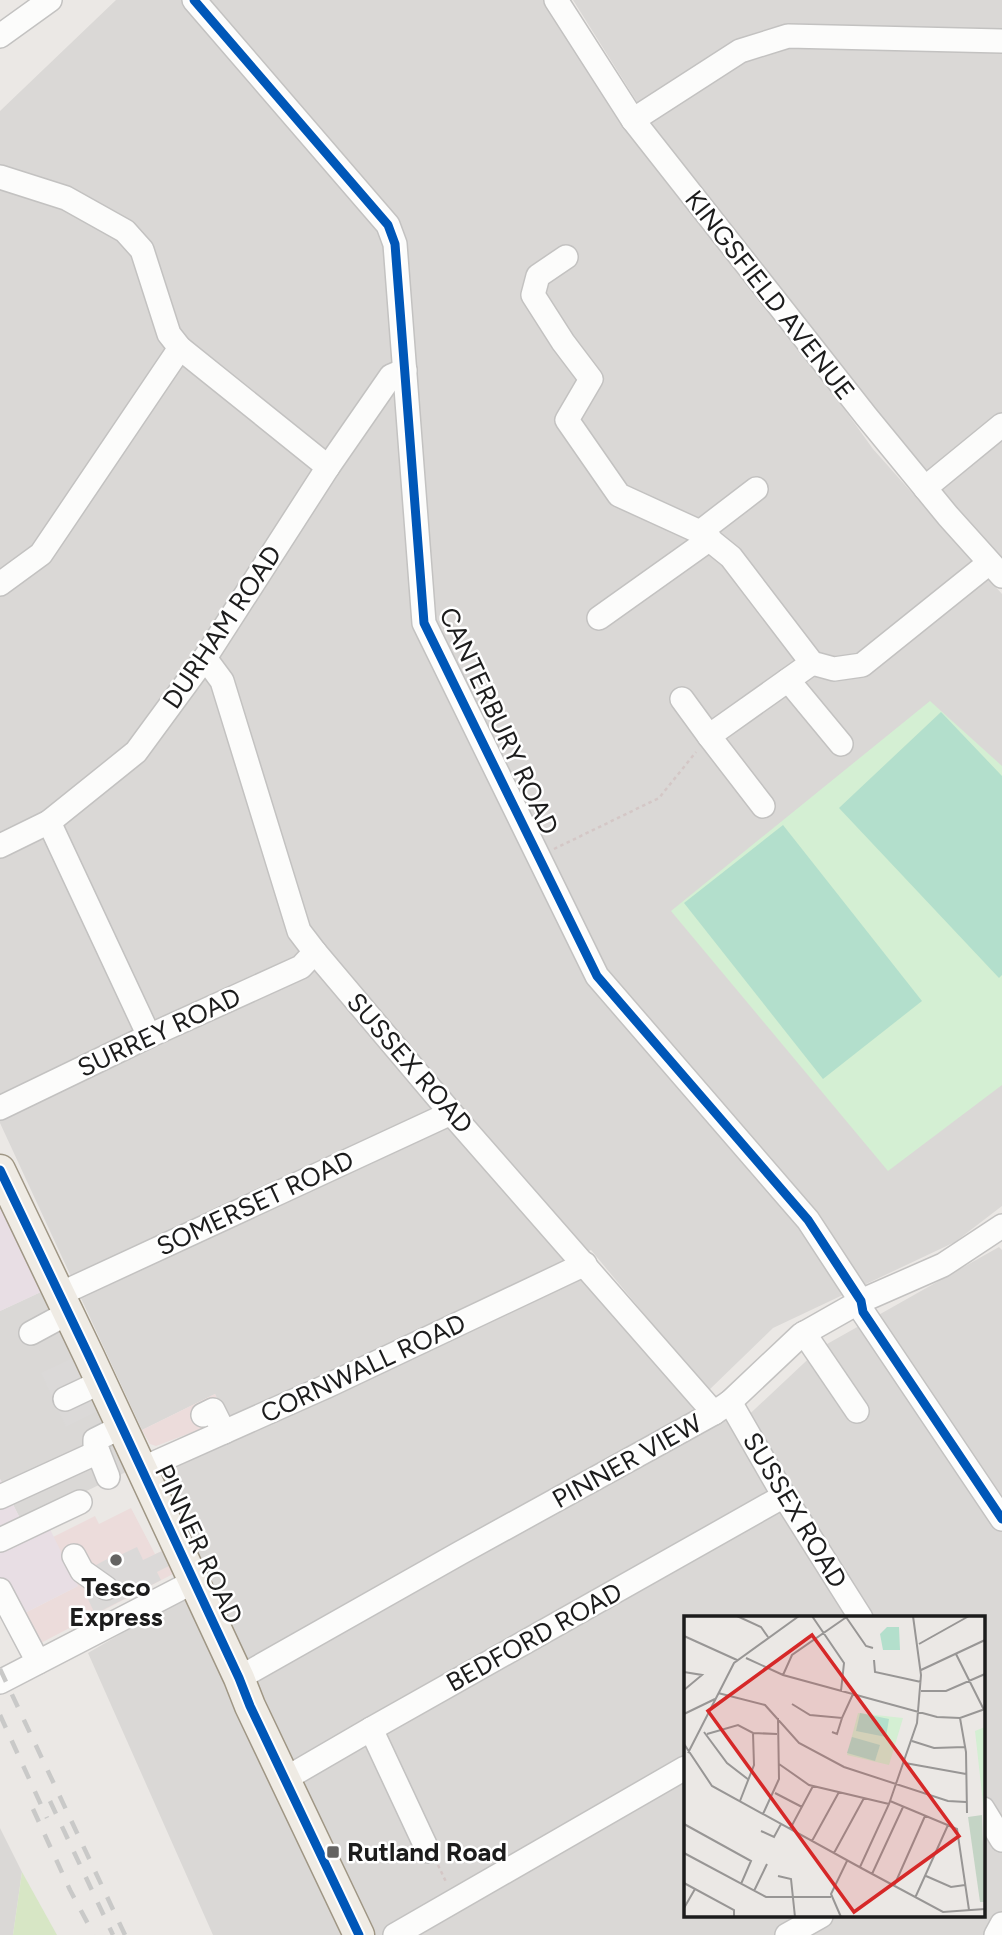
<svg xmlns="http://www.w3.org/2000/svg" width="1002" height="1935" font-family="Figtree,sans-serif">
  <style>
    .residential { fill: #dad8d6; fill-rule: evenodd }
    .commercial { fill: #ecdcdb }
    .industrial { fill: #e8dee4 }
    .grass { fill: #d7e6c5 }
    .park { fill: #d4efd3 }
    .pitch { fill: #b3dfcc }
    .parking { fill: #dbd9d8 }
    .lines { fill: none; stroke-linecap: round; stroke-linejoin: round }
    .minor-casing { stroke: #c3c2c1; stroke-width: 26 }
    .major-casing { stroke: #9f9684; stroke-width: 33 }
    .path { stroke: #d4c7c6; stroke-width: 2.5; stroke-dasharray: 3.5 3.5; stroke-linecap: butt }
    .minor { stroke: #fcfcfb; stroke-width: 23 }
    .major { stroke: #efebe4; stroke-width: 30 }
    .rail { stroke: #c9c9c8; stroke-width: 4.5; stroke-dasharray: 14 14; stroke-linecap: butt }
    .cycleway-casing { stroke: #fff; stroke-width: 13 }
    .cycleway { stroke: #0057b8; stroke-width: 9 }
    .poi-dot { fill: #646362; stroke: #fff; stroke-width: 2.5 }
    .labels { text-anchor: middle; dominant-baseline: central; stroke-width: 5; stroke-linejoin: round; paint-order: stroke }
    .street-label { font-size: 26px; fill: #1c1c1c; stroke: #fff }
    .poi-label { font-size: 26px; font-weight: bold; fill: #1c1c1c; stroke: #fff }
    .inset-road { fill: none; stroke: #989695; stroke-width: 2 }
    .view { fill: #d62828; fill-opacity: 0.15; stroke: #d62828; stroke-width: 3.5 }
    .inset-edge { fill: none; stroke: #1c1c1c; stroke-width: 3.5 }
  </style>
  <rect width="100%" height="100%" fill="#ebe8e5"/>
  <g class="residential">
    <path d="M116,0h434l323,449 129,145v612l-47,36 -182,86 -65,63 -117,-141 -364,169 -12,-25 -73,36 -142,-307v-1012z"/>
    <path d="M573,0h429v558l-82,-90 -261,-331z"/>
    <path d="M999,1247l3,3v685h-789l-125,-282 113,-66 -40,-113 423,-200 114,137 41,13 81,-76zM685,1618h298v298h-298z"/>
    <path d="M43,1291l83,181 -104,50 -22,-43v-168z"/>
    <path d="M0,1828l22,44 -9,63h-13z"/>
  </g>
  <g class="commercial">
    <path d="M215,1394l12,25 -71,27 -6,-2 -8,-14z"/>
    <path d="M131,1508l24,46 7,-3 11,23 -136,71 -16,-30 57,-29 -25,-49 42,-21 4,8z"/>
  </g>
  <g class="industrial">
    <path d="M0,1200l43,91 -43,20z"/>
    <path d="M0,1479l22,43 20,-9 36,73 -67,34 -11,-23z"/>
  </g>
  <path class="grass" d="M22,1872l35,63h-44z"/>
  <path class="park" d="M930,701l72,65v319l-114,86 -217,-260z"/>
  <g class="pitch">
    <path d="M941,712l61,64v199l-3,3 -160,-170z"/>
    <path d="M783,825l139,176 -99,78 -139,-176z"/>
  </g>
  <g class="parking">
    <path d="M73,1358l25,53 -32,16 -25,-54z"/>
    <path d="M137,1547l6,13 19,-9 7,15 -12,6 4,8 -66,34 -9,-19 20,-10 -10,-20 17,-9 1,2z"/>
  </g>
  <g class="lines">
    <defs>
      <g id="minor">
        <path d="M194,0l194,225 7,19 29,379 173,353 211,244 53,81 2,11 139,207"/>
        <path d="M556,0l77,120 233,296 82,100 54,60"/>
        <path d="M0,36l50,-36"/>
        <path d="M633,120l107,-69 48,-15 214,5"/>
        <path d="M0,177l66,21 59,33 17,19 27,84 11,14 148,119"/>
        <path d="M566,257l-28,19 -5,19 30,47 28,37 -24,41 52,75 81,37 31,25 81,106 22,6 28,-4 127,-102"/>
        <path d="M925,488l77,-63"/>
        <path d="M700,532l56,-43"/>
        <path d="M0,584l41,-30 139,-206"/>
        <path d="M599,618l111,-79"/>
        <path d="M205,658l17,23 77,250 16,21 136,161 263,300"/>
        <path d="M788,680l53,64"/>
        <path d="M682,699l27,37 103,-73"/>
        <path d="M709,736l54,70"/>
        <path d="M49,822l100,214"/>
        <path d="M0,846l49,-24 87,-70 69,-94 123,-191 63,-91 14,-6"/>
        <path d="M0,1108l149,-72 152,-69 14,-15"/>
        <path d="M58,1295l393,-182"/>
        <path d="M31,1333l37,-20"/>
        <path d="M804,1333l53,78"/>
        <path d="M65,1399l36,-17"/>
        <path d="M730,1402l54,94 77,122"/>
        <path d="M203,1415l10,-5 11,22"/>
        <path d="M141,1469l184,-82 260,-123"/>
        <path d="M108,1477l-13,-33v-4l26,-13"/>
        <path d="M0,1497l98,-45"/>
        <path d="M0,1540l80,-38"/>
        <path d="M74,1556l8,15 24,17"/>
        <path d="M0,1590l38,72"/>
        <path d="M239,1678l221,-125 254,-140 16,-11 71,-67 60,-34 82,-36 59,-39"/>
        <path d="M0,1682l193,-100"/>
        <path d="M371,1729l57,122"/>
        <path d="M285,1779l86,-50 413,-233"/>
        <path d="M983,1809l19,31"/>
        <path d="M395,1935l290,-167"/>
        <path d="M787,1935l34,-19"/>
        <path d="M996,1935l6,-11"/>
      </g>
      <path id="major" d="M0,1170l89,186 150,322 11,28 109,229"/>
    </defs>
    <use href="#minor" class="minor-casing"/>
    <use href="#major" class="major-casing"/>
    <g class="path">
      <path d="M554,849l105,-51 37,-46"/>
      <path d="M438,1865l9,19"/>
    </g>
    <use href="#minor" class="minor"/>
    <use href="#major" class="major"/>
    <g class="rail">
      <path d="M0,1669l125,266"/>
      <path d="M0,1715l47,103"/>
      <path d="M50,1801l63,134"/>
      <path d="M33,1809l37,81 24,45"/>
    </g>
    <defs>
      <g id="cycleway">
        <path d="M194,0l194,225 7,19 29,379 173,353 211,244 53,81 2,11 139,207"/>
        <path d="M0,1170l89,186 150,322 11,28 109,229"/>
      </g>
    </defs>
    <use href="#cycleway" class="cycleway-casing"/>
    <use href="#cycleway" class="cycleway"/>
  </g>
  <g class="poi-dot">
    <circle cx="116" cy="1560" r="7"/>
    <rect x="326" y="1845" width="14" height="14" rx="3.5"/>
  </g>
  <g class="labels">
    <g class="street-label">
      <text transform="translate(770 295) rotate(52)">KINGSFIELD AVENUE</text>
      <text transform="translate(222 627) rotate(-56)">DURHAM ROAD</text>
      <text transform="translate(499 721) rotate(65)">CANTERBURY ROAD</text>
      <text transform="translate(159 1032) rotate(-25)">SURREY ROAD</text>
      <text transform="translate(410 1063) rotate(49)">SUSSEX ROAD</text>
      <text transform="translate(255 1203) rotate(-25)">SOMERSET ROAD</text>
      <text transform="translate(363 1368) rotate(-25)">CORNWALL ROAD</text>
      <text transform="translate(627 1461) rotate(-29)">PINNER VIEW</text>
      <text transform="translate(795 1510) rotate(59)">SUSSEX ROAD</text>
      <text transform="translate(199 1544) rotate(65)">PINNER ROAD</text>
      <text transform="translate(534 1637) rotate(-29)">BEDFORD ROAD</text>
    </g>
    <g class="poi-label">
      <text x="116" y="1587">Tesco<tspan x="116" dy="30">Express</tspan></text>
      <text x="347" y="1852" text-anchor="start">Rutland Road</text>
    </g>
  </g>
  <g transform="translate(684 1616)">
    <rect width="301" height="301" fill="#ebe8e5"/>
    <path d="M298,199l3,87h-5l-12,-85z" fill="#c4d4c5"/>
    <path d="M174,97l45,5 -14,47 -42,-10zM301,111v94l-10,-90z" fill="#d4efd3"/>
    <path d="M203,11h12l1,23h-17l-3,-16zM176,97l29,6 -3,18 -30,-6zM168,121l28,8 -5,16 -28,-8z" fill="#b3dfcc"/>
    <path class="inset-road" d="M53,0l24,11 7,10M128,0l32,47 -3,28M162,1l20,29 7,2M0,20l53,24M235,28l50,-28M272,38l28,56M62,42l37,17 154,42 23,1 25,-9M190,44l1,12 46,10M237,54l64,-30M0,56l18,3 -18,15M99,59l9,-20 56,-39M237,75h25l39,-17M34,77l47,12 34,38 45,24 104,34 18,1M108,88l18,11 32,3 11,-24M0,98l31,-15M276,102l6,34 1,61M20,116l23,31 22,17M148,116l5,2 5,-16M23,118l31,-9 15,8 24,1M228,125l22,7 31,-1M0,128l28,42 151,83 80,43 42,-3M4,137l46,-90 65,-47M221,147l61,11M95,148l30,21 80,19M91,177l27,14M56,185l14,-36 -1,-32M206,185l67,28 12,81M79,198l16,-35 -1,-61M0,208l67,37 -10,23M106,213l23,-43M77,215l13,6 7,-13M128,225l27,-49M0,237l82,44h65M150,237l30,-55M176,251l29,-63 28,-81 4,-48 -8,-59M188,258l31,-67M94,260l13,3 4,38M242,260l25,11 14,-2M0,267l50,27v7M210,270l31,-70M70,275l13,-27M231,282l33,-73M0,292l11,-19M157,301l-10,-23 16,-33"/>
    <path class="view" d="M128,19l147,201 -105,76 -146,-201z"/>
    <rect width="301" height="301" class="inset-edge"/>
  </g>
</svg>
